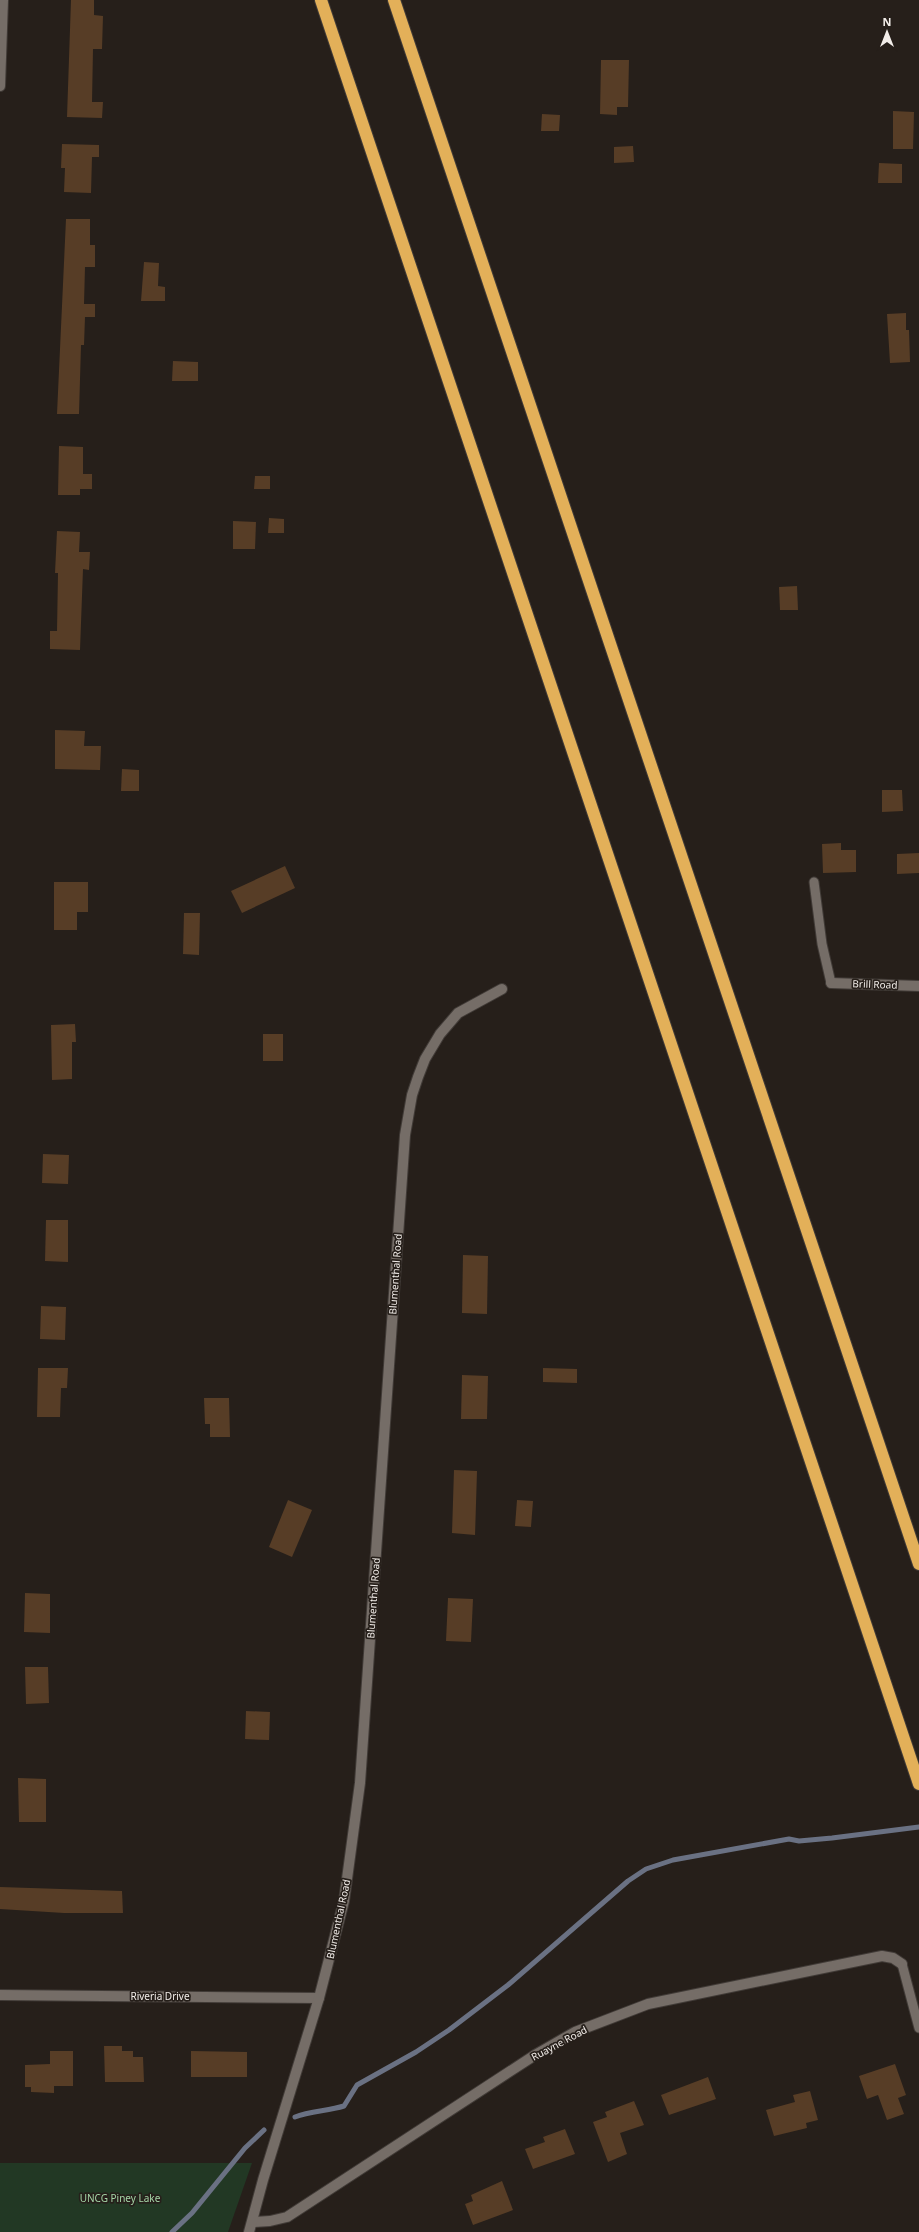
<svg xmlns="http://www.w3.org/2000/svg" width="919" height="2232" font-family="'Noto Sans',sans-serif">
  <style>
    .green { fill: #223824 }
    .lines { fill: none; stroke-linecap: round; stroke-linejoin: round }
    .stream { stroke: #6a7183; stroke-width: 5 }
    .building { fill: #573d26 }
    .service-casing { stroke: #413b37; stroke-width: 11 }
    .minor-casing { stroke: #413b37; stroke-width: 12 }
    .motorway-casing { stroke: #413b37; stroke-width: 14 }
    .service { stroke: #756d67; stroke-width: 9 }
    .minor { stroke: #756d67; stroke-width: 10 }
    .motorway { stroke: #e3b059; stroke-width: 12 }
    .labels { text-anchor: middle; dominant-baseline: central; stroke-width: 3.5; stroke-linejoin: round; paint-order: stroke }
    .street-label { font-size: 10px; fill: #f2ede9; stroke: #261f1a }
    .park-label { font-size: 10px; fill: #a5d5a7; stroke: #261f1a }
  </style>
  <rect width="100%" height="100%" fill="#261f1a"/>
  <path class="green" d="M0,2163h252l-24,69h-228z"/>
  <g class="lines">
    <g class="stream">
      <path d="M295,2117c15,-6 33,-6 49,-11l13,-21 59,-33 33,-22 59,-45 120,-104 18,-12 27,-9 116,-21 10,2 33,-3 87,-11"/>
      <path d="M172,2232l20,-19 53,-65 19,-18"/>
    </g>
  </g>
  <g class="building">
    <path d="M71,0h23v15l9,1 -1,33h-9l-1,53h11l-1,16 -35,-1z"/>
    <path d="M601,60h28l-1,47h-11v8l-17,-1z"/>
    <path d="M893,111l21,1 -1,37h-20z"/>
    <path d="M542,114l18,1 -1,16h-18z"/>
    <path d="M62,144l37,1v12h-7l-1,36 -27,-1 1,-24h-4z"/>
    <path d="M633,146l1,16 -20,1v-16z"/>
    <path d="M879,163l23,1v19h-24z"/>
    <path d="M66,219h24v26h5v22h-10l-1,37h11v13h-10l-1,28h-3l-2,69h-22z"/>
    <path d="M144,262l15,1 -1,23 7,1v14h-24z"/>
    <path d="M906,313v17h3l1,32 -20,1 -3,-49z"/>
    <path d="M173,361l25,1v19h-26z"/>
    <path d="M59,446l24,1v27h9v15h-12v6h-22z"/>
    <path d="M255,476h15v13h-16z"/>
    <path d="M269,518l15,1v14h-16z"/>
    <path d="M233,521l23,1 -1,27h-22z"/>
    <path d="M57,531l23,1 -1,20h11l-1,18 -6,-1 -3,81 -30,-1v-18h7l1,-58h-3z"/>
    <path d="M797,586l1,24h-18l-1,-23z"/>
    <path d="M55,730l30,1 -1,15h17l-1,24 -45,-1z"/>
    <path d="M122,769l17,1v21h-18z"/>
    <path d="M882,790h20l1,21 -21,1z"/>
    <path d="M841,843v7h15v22l-33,1 -1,-29z"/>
    <path d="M919,853v20l-22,1v-20z"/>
    <path d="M285,866l10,22 -53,25 -11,-22z"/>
    <path d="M54,882h34v30h-11v18h-23z"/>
    <path d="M184,913h16l-1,42 -16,-1z"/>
    <path d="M75,1024l1,18h-4v37l-20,1 -1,-55z"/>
    <rect x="263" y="1034" width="20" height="27"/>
    <path d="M43,1154l26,1 -1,29 -26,-1z"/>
    <path d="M46,1220h22v42l-23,-1z"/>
    <path d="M463,1255l25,1 -1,58 -25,-1z"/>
    <path d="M41,1306l25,1 -1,33 -25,-1z"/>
    <path d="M38,1368h30l-1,20h-6l-1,29h-23z"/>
    <path d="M543,1368l34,1v14l-34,-1z"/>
    <path d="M462,1375l26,1 -1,43h-26z"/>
    <path d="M204,1398h25l1,39h-20v-13h-5z"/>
    <path d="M454,1470l23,1 -2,64 -23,-2z"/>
    <path d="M288,1500l24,10 -20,47 -23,-10z"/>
    <path d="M517,1500l16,1 -2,26 -16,-1z"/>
    <path d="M25,1593l25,1v39l-26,-1z"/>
    <path d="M448,1598l25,1 -2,43 -25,-1z"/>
    <path d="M25,1667h23l1,36 -23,1z"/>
    <path d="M246,1711l24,1 -1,28 -24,-1z"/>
    <path d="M18,1778l28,1v43h-27z"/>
    <path d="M0,1887l122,4 1,22h-59l-64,-4z"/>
    <path d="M104,2046h18v5h11v6h10l1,25h-39z"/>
    <path d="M50,2051h23v35h-19v7l-23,-1v-5h-6v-22l25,-1z"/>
    <path d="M191,2051l56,1v25h-56z"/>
    <path d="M895,2064l11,31 -8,3 6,16 -17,6 -9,-25 -11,4 -8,-23z"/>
    <path d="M708,2077l8,22 -47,16 -8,-20z"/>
    <path d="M810,2091l8,29 -12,3 1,5 -33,8 -8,-26 29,-8 -2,-7z"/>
    <path d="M634,2101l10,24 -24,8 7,21 -19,8 -15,-40 14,-5 -2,-5z"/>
    <path d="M565,2129l10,25 -42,15 -8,-20 20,-7 -2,-5z"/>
    <path d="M502,2181l11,29 -40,15 -8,-21 8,-3 -2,-6z"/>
  </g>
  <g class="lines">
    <defs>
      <g id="service">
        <path d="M814,882l8,62 9,39"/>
        <path d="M902,1964l17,64"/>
      </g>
      <g id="minor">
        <path d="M0,86l3,-86"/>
        <path d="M831,983l88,3"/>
        <path d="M0,1995l319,3"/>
        <path d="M253,2222l17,-1 17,-4 248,-162 40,-23 73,-28 234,-48 11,2 9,6"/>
        <path d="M249,2232l14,-52 56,-182 25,-97 16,-118 45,-648 7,-40 6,-18 7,-18 15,-25 18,-21 44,-24"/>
      </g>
      <g id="motorway">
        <path d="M321,0l598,1784"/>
        <path d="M394,0l525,1564"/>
      </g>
    </defs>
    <use href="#service" class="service-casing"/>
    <use href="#minor" class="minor-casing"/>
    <use href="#motorway" class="motorway-casing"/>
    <use href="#service" class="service"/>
    <use href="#minor" class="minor"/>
    <use href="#motorway" class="motorway"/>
  </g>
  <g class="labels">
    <g class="street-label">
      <text transform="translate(875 984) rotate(2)">Brill Road</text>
      <text transform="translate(395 1274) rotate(-86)">Blumenthal Road</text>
      <text transform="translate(373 1598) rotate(-86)">Blumenthal Road</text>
      <text transform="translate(338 1919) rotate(-78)">Blumenthal Road</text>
      <text x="160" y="1996">Riveria Drive</text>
      <text transform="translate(559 2043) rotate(-28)">Ruayne Road</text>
    </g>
    <g class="park-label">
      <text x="120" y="2198">UNCG Piney Lake</text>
    </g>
  </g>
  <g transform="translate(887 32)" stroke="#261f1a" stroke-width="3" paint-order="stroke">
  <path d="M0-3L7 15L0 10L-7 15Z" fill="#f2ede9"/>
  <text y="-6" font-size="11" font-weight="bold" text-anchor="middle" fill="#f2ede9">N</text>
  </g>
</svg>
